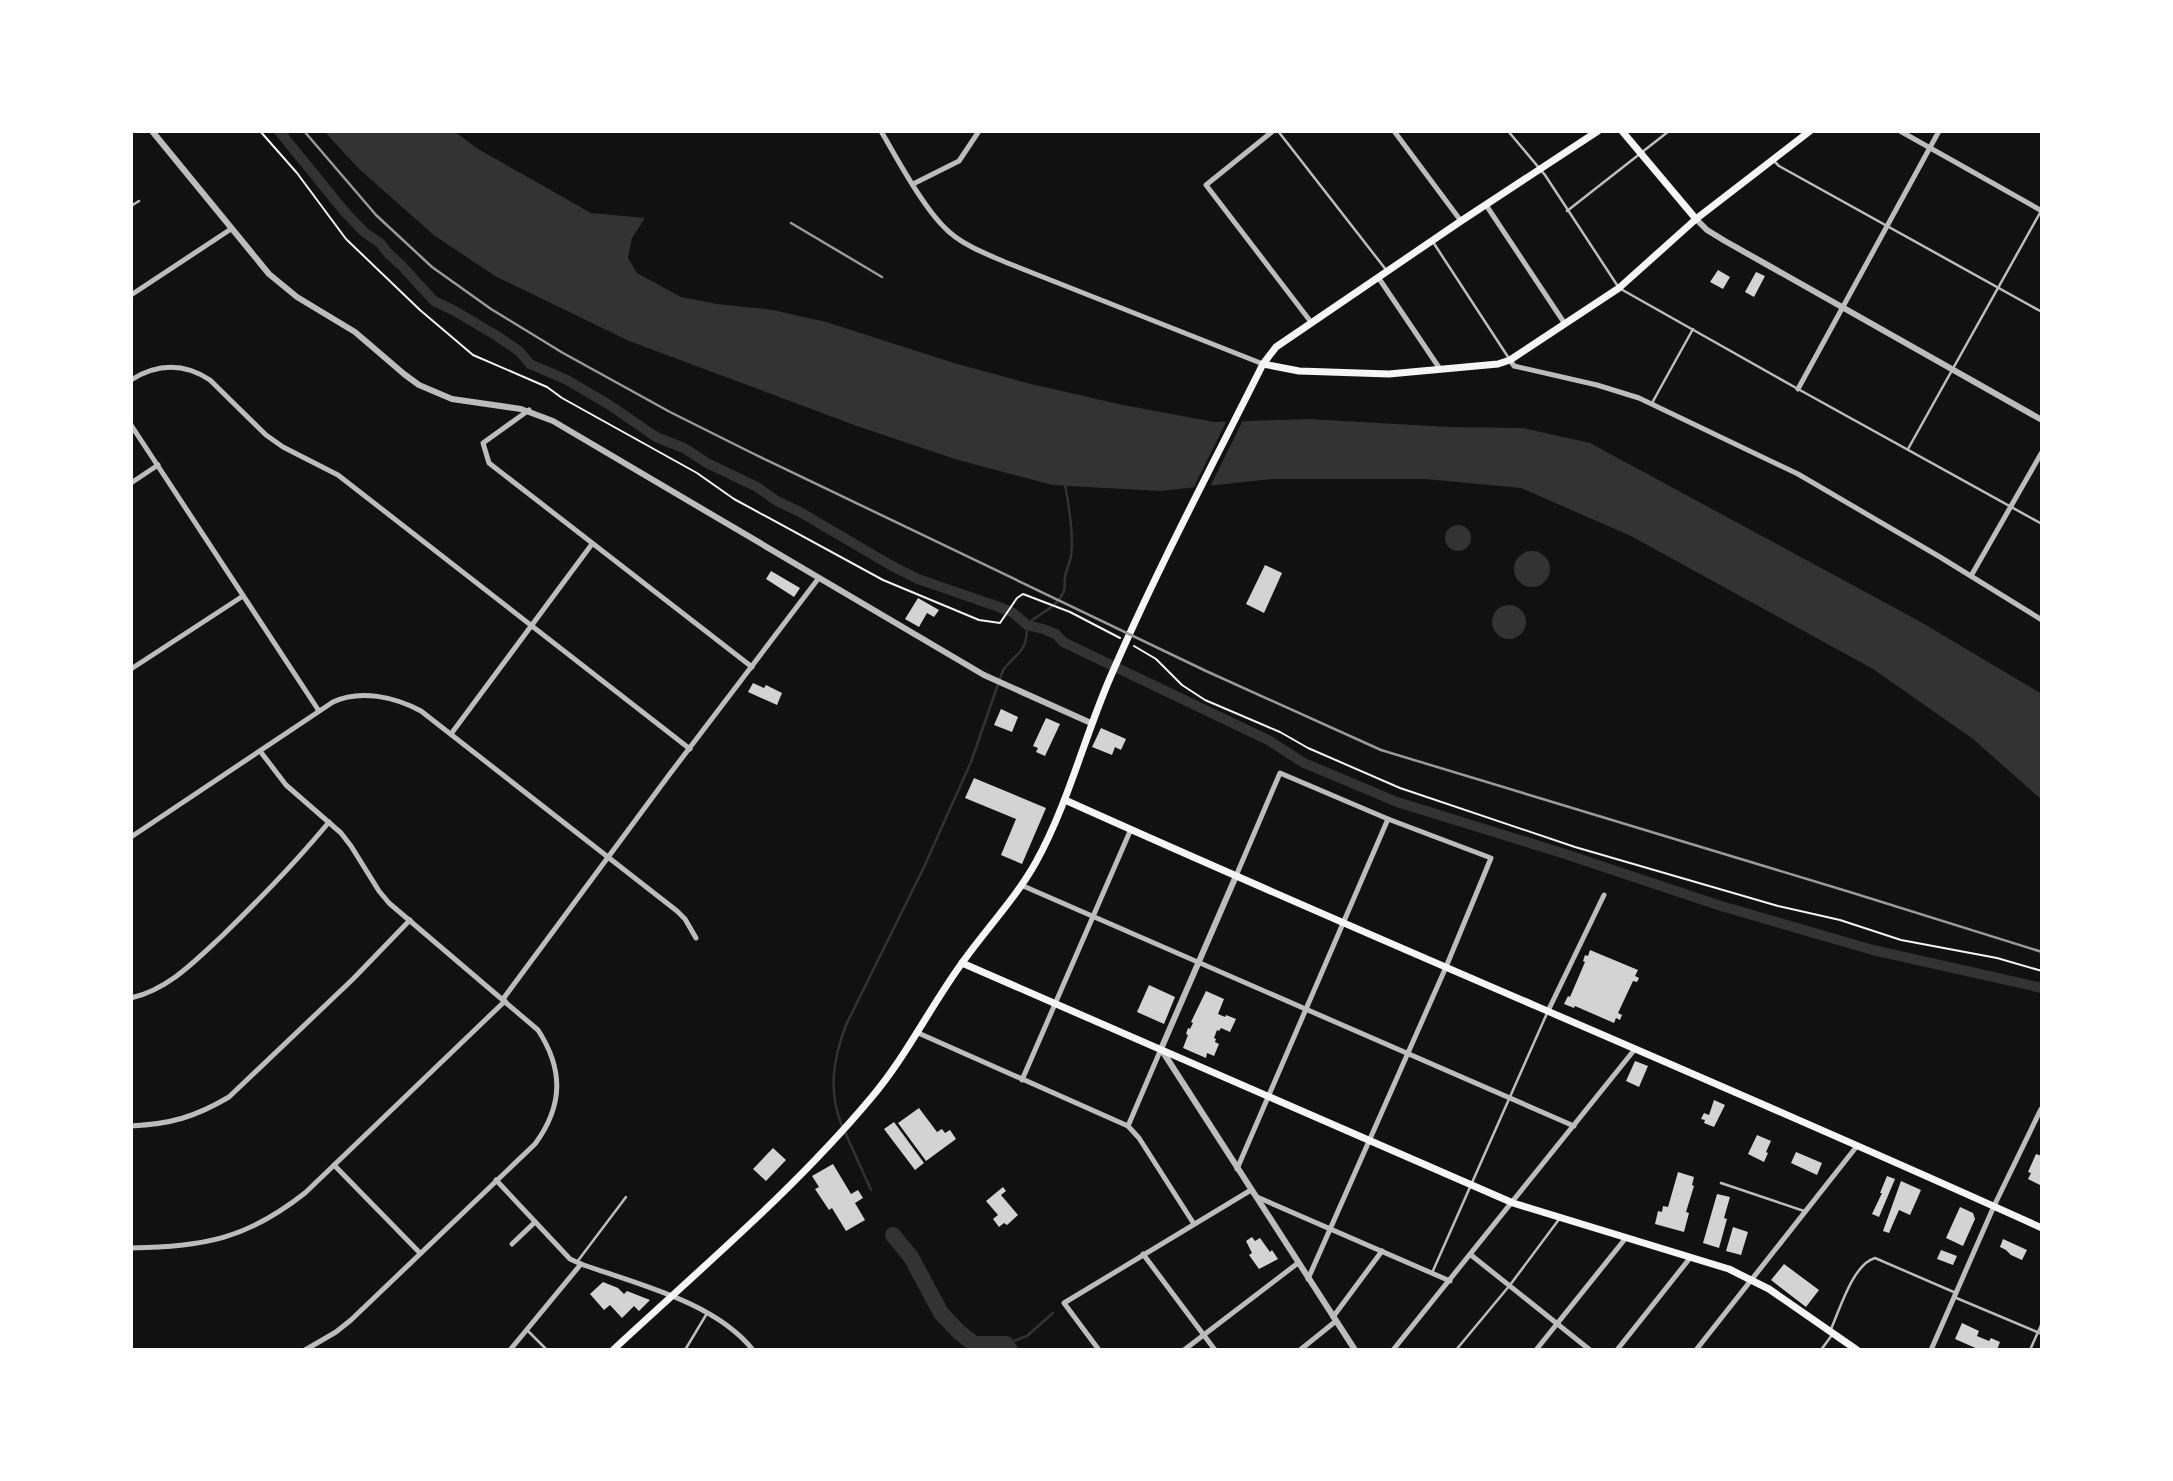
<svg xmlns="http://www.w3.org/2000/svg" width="2173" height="1481" font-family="Barlow,sans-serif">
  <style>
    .water { fill: #333 }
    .pier { fill: #111 }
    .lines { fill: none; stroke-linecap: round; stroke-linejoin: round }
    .stream { stroke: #333; stroke-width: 2.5 }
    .canal { stroke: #333; stroke-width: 10 }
    .river { stroke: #333; stroke-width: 16 }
    .building { fill: #d3d3d3 }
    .path { stroke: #f5f5f5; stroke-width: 2 }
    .service { stroke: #bcbcbc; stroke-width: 2.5 }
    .minor { stroke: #bcbcbc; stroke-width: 5 }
    .tertiary { stroke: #bcbcbc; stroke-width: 6 }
    .secondary { stroke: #f5f5f5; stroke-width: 7 }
    .rail { stroke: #9a9a9a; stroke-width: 2.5 }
  </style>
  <rect width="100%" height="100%" fill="#111"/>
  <g class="water">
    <path d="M324,131h130l24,18 113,64 54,5 -13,20 -4,20 9,15 44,24 36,7 56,6 53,12 128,41 77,21 92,21 91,17 94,-3 141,8 74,1 67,15 329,178 123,73v106l-69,-61 -100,-70 -242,-133 -110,-48 -95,-9h-153l-113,12 -108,-6 -97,-26 -98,-33 -228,-85 -134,-65 -60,-40 -77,-68z"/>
    <circle cx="1458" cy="538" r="13"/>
    <circle cx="1532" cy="569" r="18"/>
    <circle cx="1509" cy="622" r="17"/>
  </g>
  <path class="pier" d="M1228,418h16l-35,71 -17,2z"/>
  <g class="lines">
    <g class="stream">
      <path d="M842,1126c-14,-34 -9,-67 4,-101l78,-158 47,-105 32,-92c16,-20 24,-17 24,-45 11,-12 29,-16 36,-32 3,-4 1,-11 2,-16 1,-7 5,-14 6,-21 3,-20 -2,-50 -6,-71"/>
      <path d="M845,1132l26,58"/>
      <path d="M974,1344l6,6"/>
      <path d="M1006,1344l21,-8 26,-23"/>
    </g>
    <path class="canal" d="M279,131l65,80 20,21 16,11 8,10 14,13 32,35 21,10 42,25 22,15 11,13 37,16 41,24 48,33 28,11 23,15 50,24 20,14 23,11 92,54 26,13 81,28 13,5 15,13 16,4 13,5 7,8 205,98 36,23 93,39 165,51 159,53 152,44 169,38"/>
    <path class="river" d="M893,1235l18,22 30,56 18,19 15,12h32l4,6"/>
  </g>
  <g class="building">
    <path d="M1718,270l12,7 -7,12 -13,-7z"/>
    <path d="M1756,272l9,4 -11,21 -9,-5z"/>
    <path d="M1265,565l17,8 -18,40 -18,-9z"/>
    <path d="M771,571l29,17 -6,9 -28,-18z"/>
    <path d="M918,598l21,12 -5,7 -7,-4 -8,14 -14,-8z"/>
    <path d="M753,683l11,5 2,-3 16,8 -5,12 -29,-13z"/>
    <path d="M1001,709l17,8 -6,15 -18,-7z"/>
    <path d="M1046,718l14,6 -15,32 -9,-4 2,-4 -5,-2z"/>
    <path d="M1101,728l25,11 -5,11 -6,-3 -3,8 -20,-8z"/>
    <path d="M974,778l72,30 -24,56 -21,-9 15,-36 -51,-21z"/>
    <path d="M1590,950l48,20 -3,6 4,2 -2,4 -4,-1 -15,32 4,2 -2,5 -4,-2 -2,5 -39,-17 -1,2 -10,-4 4,-8 2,1 15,-35 -2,-1 2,-6 3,1z"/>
    <path d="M1149,985l26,12 -11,27 -27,-12z"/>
    <path d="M1206,991l18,8 -6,15 7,3 1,-2 10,4 -6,13 -9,-4 -2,3 -2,-1 -3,8 2,1 -1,3 4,2 -5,12 -7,-3 -1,5 -23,-10 5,-13 -2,-1 2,-6 2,1 3,-6 -2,-1z"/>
    <path d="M1635,1061l13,5 -9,21 -13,-6z"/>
    <path d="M1714,1100l11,5 -11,22 -10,-4 1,-3 -4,-1 3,-6 5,2z"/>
    <path d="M919,1108l18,24 5,-3 3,4 5,-3 6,9 -30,22 -28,-38z"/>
    <path d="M894,1122l30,41 -9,7 -31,-41z"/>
    <path d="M1757,1135l14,6 -5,11 2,1 -4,9 -16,-8z"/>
    <path d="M773,1148l13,12 -20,21 -13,-12z"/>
    <path d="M1796,1152l26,11 -5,12 -26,-12z"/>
    <path d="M2036,1154l6,2v30l-14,-7 3,-6 -3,-1z"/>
    <path d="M833,1164l18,30 7,-4 5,8 -8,5 10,17 -19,11 -14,-23 -3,2 -14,-21 4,-2 -7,-11z"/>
    <path d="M1678,1172l16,5 -2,8 2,1 -8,26 3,1 -5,19 -29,-8 3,-13 4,1 1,-6 5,1z"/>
    <path d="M1887,1176l8,3 -16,38 -7,-3 10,-21h-2z"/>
    <path d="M1901,1181l20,9 -11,25 -11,-5 -10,23 -6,-2z"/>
    <path d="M1003,1187l3,4 -5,4 17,20 -11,10 -3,-2 -5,4 -6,-8 5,-4 -12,-14z"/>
    <path d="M1717,1194l13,3 -6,21 3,1 -8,29 -16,-5z"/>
    <path d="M1960,1207l13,6 2,6 -12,27 -17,-8z"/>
    <path d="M1733,1227l15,5 -7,23 -15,-4z"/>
    <path d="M1252,1237l3,4 5,-3 10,14 2,-2 6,9 -19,10 -10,-14 3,-2 -6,-12z"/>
    <path d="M2003,1239l24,11 -5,10 -11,-5 -5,-5 -6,-3z"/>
    <path d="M1941,1250l16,6 -4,9 -16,-6z"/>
    <path d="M1784,1264l35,26 -13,17 -35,-27z"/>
    <path d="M603,1282l15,6 6,6 3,-3 23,9 -11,11 -5,-5 -12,12 -12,-13 -6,5 -14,-16z"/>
    <path d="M1962,1323l17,8 -2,5 12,5 2,-3 9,4 -3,8h-17l-25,-11z"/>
  </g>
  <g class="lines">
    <g class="path">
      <path d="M260,131l37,42 49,66 74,71 53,45 74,32 15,11 135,75 37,26 149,81 96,40 21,3 17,-25 6,-4 47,18 50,26"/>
      <path d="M1134,646l22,13 26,26 23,15 75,32 28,16 92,40 175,59 203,59 62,14 61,20 96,18 45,13"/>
    </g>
    <g class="service">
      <path d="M1278,131l109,140"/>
      <path d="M1508,131l37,44 74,113 179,101 244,135"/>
      <path d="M1773,160l6,6 263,146"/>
      <path d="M131,206l8,-5"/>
      <path d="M1567,211l102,-80"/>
      <path d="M1433,242l77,118"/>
      <path d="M1652,403l41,-74"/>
      <path d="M1908,449l133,-238"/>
      <path d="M1721,1183l83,28"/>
      <path d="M577,1262l49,-65"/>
      <path d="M1432,1273l116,-262"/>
      <path d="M1954,1297l88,37"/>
      <path d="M1831,1329c9,-20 22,-65 44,-71l81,35"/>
      <path d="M527,1330l20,20"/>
      <path d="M685,1350l21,-35"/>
      <path d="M1456,1350l54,-65 50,-67"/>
      <path d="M1821,1350l11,-15"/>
      <path d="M2030,1350l12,-27"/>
    </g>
    <g class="minor">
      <path d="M881,131c16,28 41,74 63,96 16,17 40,26 61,35l258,102"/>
      <path d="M1273,131l-67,54 105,137"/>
      <path d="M1394,131l67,90"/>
      <path d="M1900,131l142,80"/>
      <path d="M913,184l46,-23 20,-30"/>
      <path d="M1486,205l79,119"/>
      <path d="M1378,277l62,92"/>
      <path d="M131,295l100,-66"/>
      <path d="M1510,360l4,6 83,19 42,13 159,76 142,83 102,63"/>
      <path d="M131,380c27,-17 53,-17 79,0l56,55 17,12 55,28 352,274"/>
      <path d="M1798,389l141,-258"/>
      <path d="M529,410l-46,33 6,20 263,204"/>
      <path d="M131,425l188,286"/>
      <path d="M131,483l27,-18"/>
      <path d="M1971,576l71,-124"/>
      <path d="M131,669l112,-73"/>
      <path d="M451,734l141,-190"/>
      <path d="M260,751l26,34 55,48 10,13 28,45 10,12 149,127c26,40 25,76 -3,114l-184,176 -15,12 -31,18"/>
      <path d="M131,837l202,-135c27,-13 62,-5 88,9l256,200 8,8 11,19"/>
      <path d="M1236,876l44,-103 108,46 103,39 -45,109 -138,312"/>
      <path d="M1021,885l553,241"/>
      <path d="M131,998c38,-9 64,-37 92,-63 37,-36 73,-73 106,-113"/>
      <path d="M503,999l166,-224 149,-196"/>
      <path d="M1548,1011l56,-116"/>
      <path d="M916,1032l212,94 11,12 55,86"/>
      <path d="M1022,1080l109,-251"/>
      <path d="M131,1126c40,-2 64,-9 98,-29l124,-118 57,-59"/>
      <path d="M1128,1126l33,-77"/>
      <path d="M334,1165l86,88"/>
      <path d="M1237,1169l151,-350"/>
      <path d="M496,1180l74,79 11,5c56,20 134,38 172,86"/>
      <path d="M1257,1197l193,84"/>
      <path d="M512,1244l23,-22"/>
      <path d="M131,1248c74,-2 114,-8 174,-55l200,-192"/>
      <path d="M1143,1254l72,96"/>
      <path d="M1471,1255l119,95"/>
      <path d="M1333,1317l49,-66"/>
      <path d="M510,1350l71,-86"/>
      <path d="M1099,1350l-35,-47 187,-113"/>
      <path d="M1184,1350l114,-87"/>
      <path d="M1300,1350l36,-29"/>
      <path d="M1393,1350l242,-301"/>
      <path d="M1536,1350l89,-111"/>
      <path d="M1617,1350l73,-92"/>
      <path d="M1696,1350l161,-204"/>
      <path d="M1931,1350l63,-144 47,-97"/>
    </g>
    <g class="tertiary">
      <path d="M152,131l117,143 28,23 58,35 49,42 15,11 33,14 69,10 32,12 431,254 107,48"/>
      <path d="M1696,219l11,11 18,11 317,179"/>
      <path d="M1236,876l-75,173 194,301"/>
    </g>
    <g class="secondary">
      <path d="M1622,131l74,88"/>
      <path d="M1263,364l36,7 90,3 109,-10 12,-4 109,-72 77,-69 114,-88"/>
      <path d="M1065,800c324,146 653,281 977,428"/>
      <path d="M962,963l551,240 216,66 40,20 88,61"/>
      <path d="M613,1350c88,-82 181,-160 258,-252 35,-41 59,-91 91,-135 24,-34 54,-65 74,-101 32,-58 48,-124 74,-184 46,-107 101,-210 153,-314l13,-17 185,-126 137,-90"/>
    </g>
    <g class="rail">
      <path d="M304,131l72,84 56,52 59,42 72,44 107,59 82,41 454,218 175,79 472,143 189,59"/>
      <path d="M791,223l91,54"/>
    </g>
  </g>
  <rect width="2173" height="1481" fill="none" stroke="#ffffff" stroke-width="266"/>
</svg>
